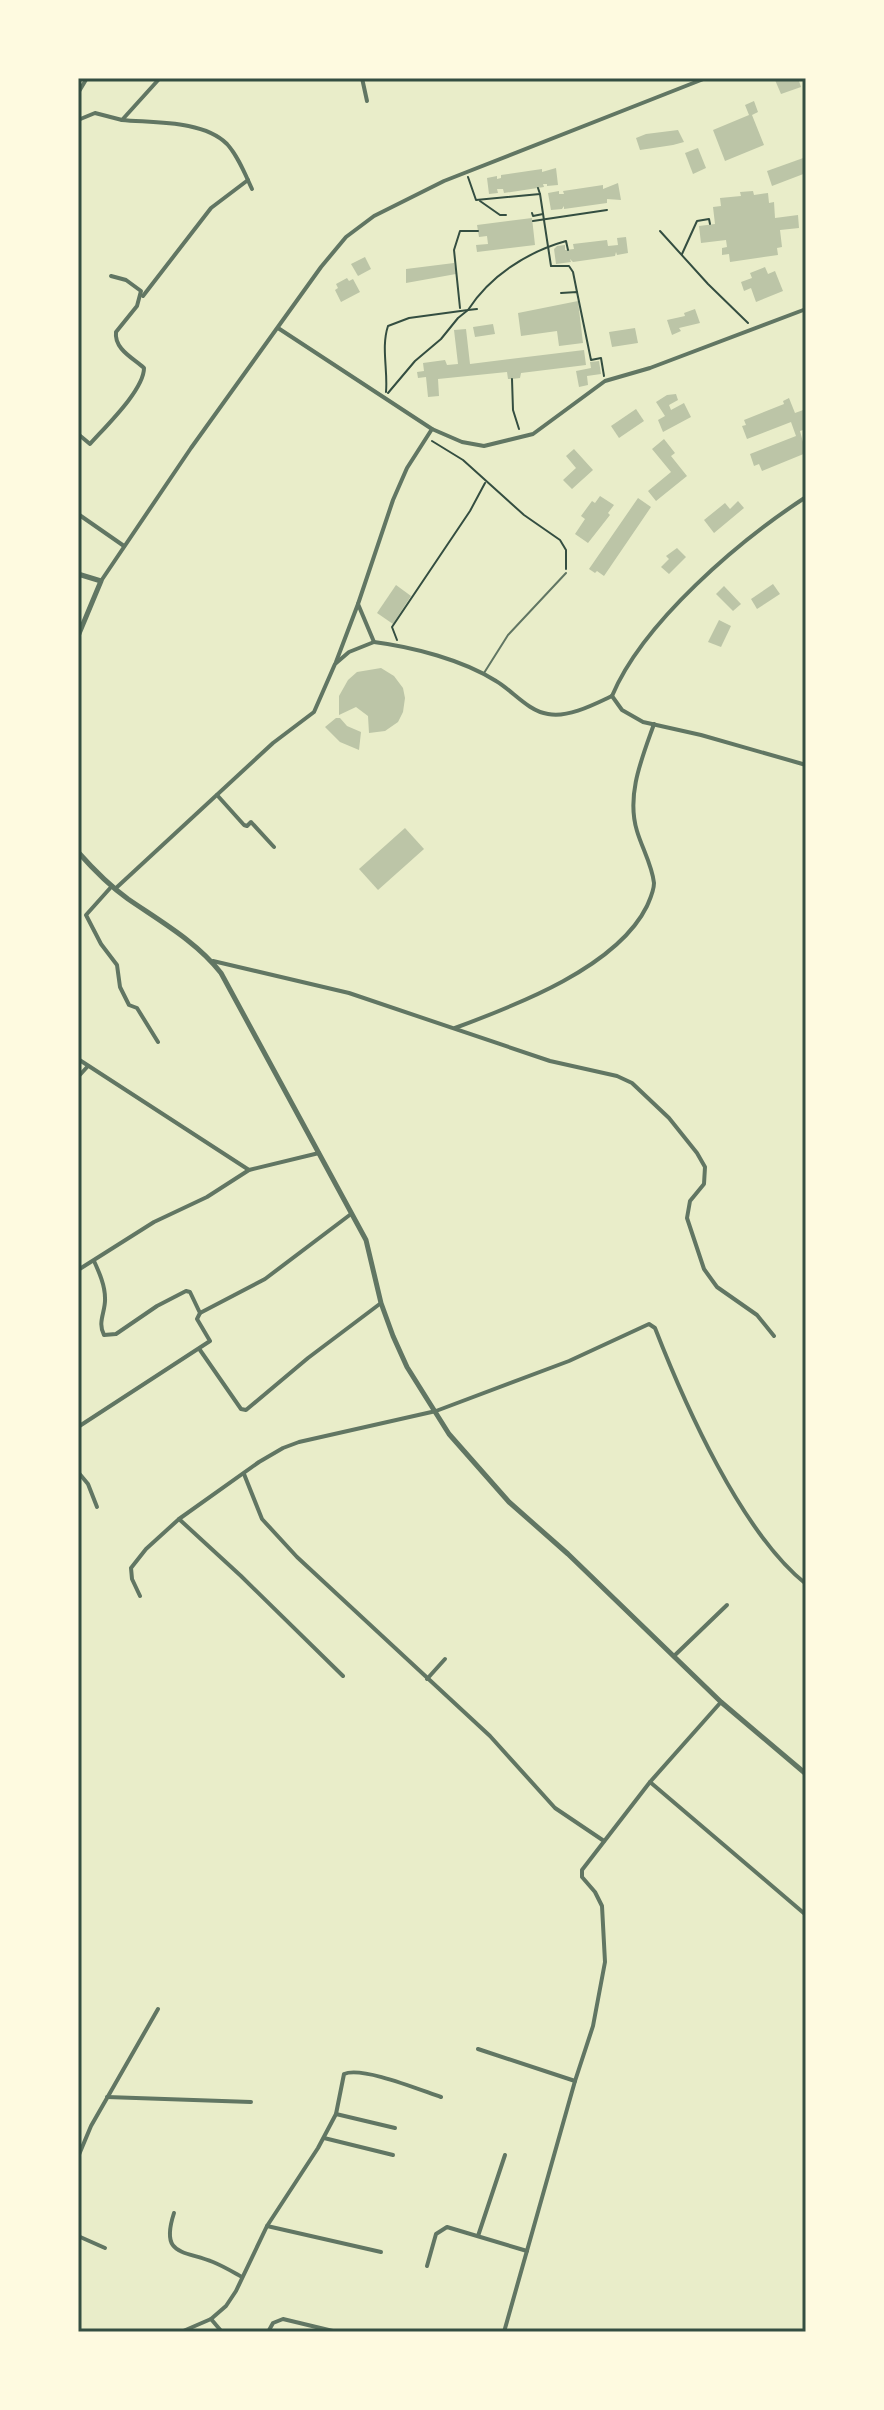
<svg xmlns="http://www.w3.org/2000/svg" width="884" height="2410" font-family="'Sofia Sans Condensed',sans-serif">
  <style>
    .building { fill: #bcc5a7 }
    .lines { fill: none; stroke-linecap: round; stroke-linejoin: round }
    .path { stroke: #344e41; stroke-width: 2 }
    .service { stroke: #617663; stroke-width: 2 }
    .minor { stroke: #617663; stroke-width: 4 }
    .tertiary { stroke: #617663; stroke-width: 5 }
    .neatline { fill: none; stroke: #344e41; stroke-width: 3 }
  </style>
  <rect width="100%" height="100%" fill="#e9edc9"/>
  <g class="building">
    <path d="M779,78h19l3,9 -20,7 -6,-14z"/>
    <path d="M754,101l4,11 -6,3 12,30 -39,16 -12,-31 36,-15 -4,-10z"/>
    <path d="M678,130l6,12 -11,3 -33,5 -4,-12 10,-4z"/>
    <path d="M698,148l8,20 -13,6 -8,-21z"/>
    <path d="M806,157v16l-34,13 -5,-15z"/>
    <path d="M556,168l2,17 -11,1v-2h-4l1,3 -40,6 -1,-4h-6l1,4 -9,1 -2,-16 10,-2v3l4,-1v-3l41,-6v3z"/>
    <path d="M618,183l3,17 -14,-1v4l-43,6v-3l-2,3 -11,1 -3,-17 11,-2v3h5l-1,-3 40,-6v4z"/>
    <path d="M753,191l1,4 14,-2 1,10 5,-1 1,16 23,-3 1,13 -19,2 2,17 -5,1 1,7 -48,7 -1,-8 -7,1v-7l5,-1 -1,-7 -25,3 -2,-17 16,-2 -2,-17 8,-1 -1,-8 21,-2 -1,-4z"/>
    <path d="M532,218l3,27 -58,7 -1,-7 12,-1 -1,-8 -8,1 -2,-12z"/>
    <path d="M626,237l2,16 -11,2 -1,-3 -1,4 -42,6 -3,-3 1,3 -15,2 -2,-15 3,-3 8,-1v5l9,-1 -1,-5 34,-4 1,6 10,-1 -1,-7z"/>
    <path d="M365,257l6,12 -13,7 -7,-12z"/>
    <path d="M454,263l2,11 -50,9v-14z"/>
    <path d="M765,267l3,7 7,-3 8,20 -27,11 -5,-14 -7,3 -3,-9 11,-4 -2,-5z"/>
    <path d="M347,278l2,3 4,-2 7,13 -19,10 -6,-12 3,-2 -2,-4z"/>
    <path d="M578,301l5,42 -24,3 -2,-15 -36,5 -3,-23z"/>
    <path d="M695,309l5,14 -21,5 2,3 -9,4 -5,-15 18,-4 -1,-3z"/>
    <path d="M493,324l2,10 -20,3 -2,-10z"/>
    <path d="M635,328l3,15 -26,4 -3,-15z"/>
    <path d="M466,329l4,35 114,-14 2,15 -65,8 -1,5 -8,1h-4l-1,-7 -69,7 1,17 -11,1 -2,-20 -8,1 -1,-6 7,-1 -1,-8 22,-3 2,5 11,-1 -4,-34z"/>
    <path d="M599,361l2,13 -14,2 1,9 -9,2 -3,-16 15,-3 -1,-6z"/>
    <path d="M676,394l2,6 -9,5 2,5 13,-7 7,14 -28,15 -5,-12 7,-4 -9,-14 11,-7z"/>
    <path d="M789,398l6,15 11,-4v20l-6,2 6,22 -44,18 -3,-7 -5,2 -4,-12 46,-18 -5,-14 -44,17 -5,-13 4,-1 -2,-5 40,-16 -1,-3z"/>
    <path d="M636,409l8,12 -25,17 -8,-12z"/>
    <path d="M664,439l11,14 -4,3 16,20 -31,25 -8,-10 23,-19 -19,-23z"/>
    <path d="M574,449l19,21 -21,19 -9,-9 13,-12 -10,-12z"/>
    <path d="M600,496l14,9 -6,8 2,2 -22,28 -13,-9 10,-15 -4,-3 11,-15 3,2z"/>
    <path d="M638,498l13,9 -47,69 -7,-5 -2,2 -6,-4z"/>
    <path d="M738,501l6,7 -30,25 -10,-13 21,-17 5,6z"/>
    <path d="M677,548l9,9 -17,17 -8,-7 8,-8 -3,-3z"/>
    <path d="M773,584l7,10 -23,15 -6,-10z"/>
    <path d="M396,585l15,11 -18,28 -16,-11z"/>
    <path d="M724,586l17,18 -8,7 -17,-17z"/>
    <path d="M719,620l12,6 -10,21 -13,-5z"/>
    <path d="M381,668l13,8 9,12 2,10 -2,14 -5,10 -13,9 -16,2 -1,-17 -12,-9 -17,8v-19l9,-16 9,-8z"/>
    <path d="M336,718h4l7,8 14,6 -2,18 -19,-8 -15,-15z"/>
    <path d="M405,828l19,21 -46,41 -19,-21z"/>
  </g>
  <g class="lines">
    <g class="path">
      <path d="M468,177l8,23 64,-6 -2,-6"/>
      <path d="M540,194l11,72h18l4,6 4,20"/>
      <path d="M480,201l20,14h6"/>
      <path d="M532,213l1,3 10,-2"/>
      <path d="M533,221l74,-11"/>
      <path d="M660,231l48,53 40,39"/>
      <path d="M682,254l15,-33 12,-2 1,5"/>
      <path d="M561,293l16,-1 14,68 10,-2 3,18"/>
      <path d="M460,308l-6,-58 6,-19h18"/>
      <path d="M512,379l1,31 6,19"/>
      <path d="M386,392c2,-22 -5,-45 2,-66l21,-8 59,-8c22,-34 59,-58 98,-69l2,9"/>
      <path d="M388,393l27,-32 26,-22 17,-21 10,-8 9,-1"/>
      <path d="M432,441l31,19 61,55 36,25 6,10v19"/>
      <path d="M397,640l-5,-13 78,-116 15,-28"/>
    </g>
    <path class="service" d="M484,673l24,-38 58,-62"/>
    <g class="minor">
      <path d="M362,78l5,23"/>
      <path d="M78,93l9,-15"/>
      <path d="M78,120l17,-7 27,7 38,-42"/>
      <path d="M122,120c31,3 81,0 105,24 11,12 18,30 25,45"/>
      <path d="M143,296l68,-88 37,-28"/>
      <path d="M278,328l154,101 30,13 22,4 49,-12 72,-53 45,-13 156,-59"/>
      <path d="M432,429l-25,39 -14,32 -35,104 16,38c39,5 89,18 122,39 17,10 32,30 52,33 20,4 45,-9 64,-18"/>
      <path d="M78,434l12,10c15,-17 54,-54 54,-76 -11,-10 -30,-19 -28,-36l21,-26 4,-15 -15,-11 -15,-4"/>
      <path d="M78,514l46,32"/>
      <path d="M101,581l90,-133 130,-181 25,-30 28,-21 70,-35 262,-103"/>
      <path d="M336,662l22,-58"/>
      <path d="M612,696c31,-74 128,-156 194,-199"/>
      <path d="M612,696l10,14 21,12 58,13 105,30"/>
      <path d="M217,795l27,30 3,1 4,-4 23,25"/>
      <path d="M112,886l-26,29 15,29 16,21 3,22 9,18 8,3 21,34"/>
      <path d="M115,889l158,-146 41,-31 21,-48 14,-12 25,-10"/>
      <path d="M213,961l136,32 201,68 67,15 15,7 37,35 28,35 8,14 -1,17 -14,17 -3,17 17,51 13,18 40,28 17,21"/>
      <path d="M455,1028c62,-23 162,-61 192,-122 3,-7 7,-15 7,-23 -2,-18 -12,-35 -17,-52 -11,-36 5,-73 17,-107"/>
      <path d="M78,1059l171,111"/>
      <path d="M78,1077l10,-11"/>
      <path d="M78,1270l76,-48 53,-25 42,-27 70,-17"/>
      <path d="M200,1313l65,-34 86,-65"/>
      <path d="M200,1350l41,59 5,1 62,-52 73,-55"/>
      <path d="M78,1427l132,-86 -13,-22 3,-6 -10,-21 -4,-1 -29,15 -41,28 -12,1c-7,-13 2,-24 1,-37 0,-13 -6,-26 -11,-37"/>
      <path d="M78,1472l10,12 9,23"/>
      <path d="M244,1474l18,45 35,38 193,179 65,72 49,33"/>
      <path d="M179,1519l62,57 102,100"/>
      <path d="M140,1596l-8,-17 -1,-11 15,-19 33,-30 80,-57 24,-14 16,-6 137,-31 133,-50 80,-37 6,4c30,77 86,204 151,256"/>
      <path d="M674,1656l53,-51"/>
      <path d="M427,1679l18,-20"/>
      <path d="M650,1782l156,133"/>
      <path d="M478,2049l97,32"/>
      <path d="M107,2097l144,5"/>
      <path d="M336,2114l59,14"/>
      <path d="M324,2138l69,17"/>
      <path d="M78,2157l13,-31 67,-117"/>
      <path d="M174,2213c-14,43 9,37 39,49 10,4 20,10 29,15"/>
      <path d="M267,2226l114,26"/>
      <path d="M78,2236l27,12"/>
      <path d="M478,2236l27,-81"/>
      <path d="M427,2266l9,-32 11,-7 80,24"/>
      <path d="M211,2319l11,13"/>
      <path d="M181,2332l30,-13 15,-13 10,-15 31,-65 51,-78 18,-34 8,-40c18,-8 76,16 97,23"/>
      <path d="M268,2332l5,-9 10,-4 54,13"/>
      <path d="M504,2332l71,-251 18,-55 12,-64 -3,-56 -7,-14 -13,-15v-7l68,-88 71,-80"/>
    </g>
    <g class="tertiary">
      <path d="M78,574l23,7 -23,55"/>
      <path d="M78,852c15,17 32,34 50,47 32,22 69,43 93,74l145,267 15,63 12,33 14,31 42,67 60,68 59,52 153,148 85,72"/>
    </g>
  </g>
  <rect width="884" height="2410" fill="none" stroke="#fefae0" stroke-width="160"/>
  <rect x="80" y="80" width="724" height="2250" class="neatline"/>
</svg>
